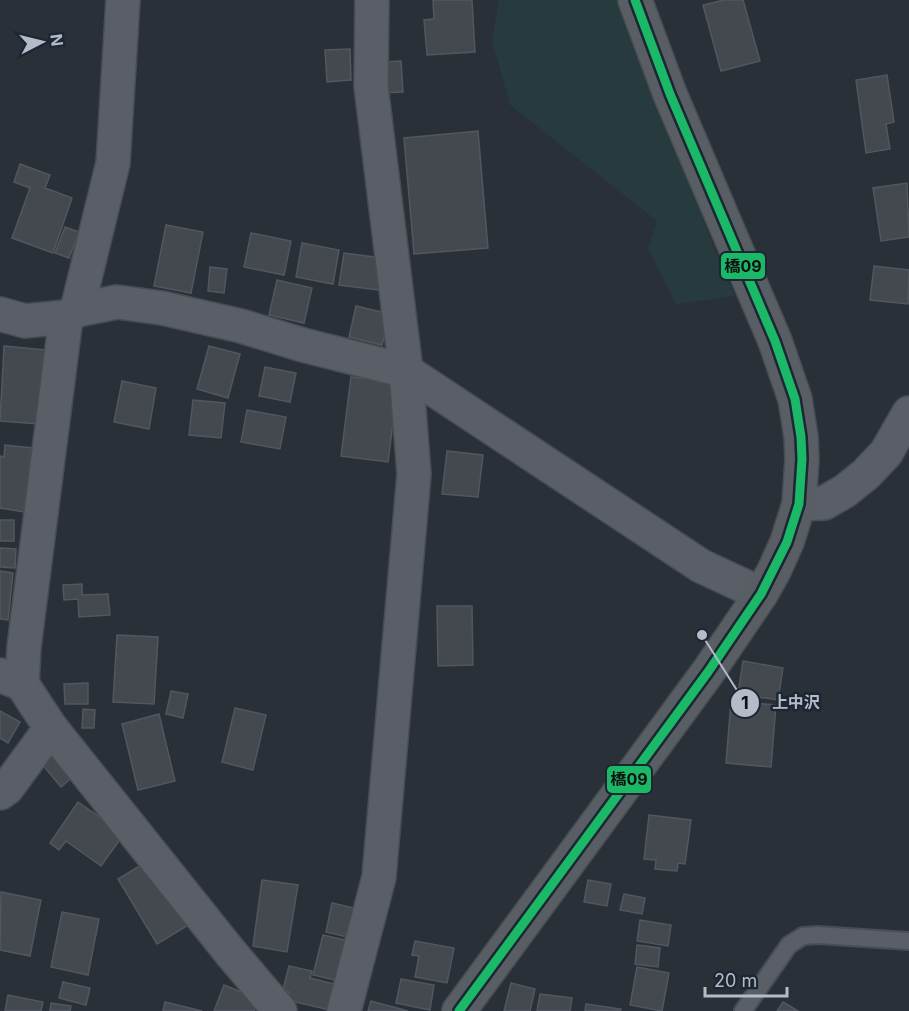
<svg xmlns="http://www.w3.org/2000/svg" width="909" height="1011" font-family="Inter,'Noto Sans JP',sans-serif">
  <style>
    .green { fill: #273a3e }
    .building { fill: #444950; stroke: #52575f; stroke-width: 1.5 }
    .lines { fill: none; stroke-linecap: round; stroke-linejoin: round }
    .lane-casing { stroke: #484c53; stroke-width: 20 }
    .street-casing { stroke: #484c53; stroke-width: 36 }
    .secondary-casing { stroke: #484c53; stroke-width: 36 }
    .lane { stroke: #5a5e66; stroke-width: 16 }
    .street { stroke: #5a5e66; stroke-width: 33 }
    .secondary { stroke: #595d64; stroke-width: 33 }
    .bus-1-casing { stroke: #1d2633; stroke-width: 14 }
    .bus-1 { stroke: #1ab867; stroke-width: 9 }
    .leader { fill: none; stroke: #b4bcc9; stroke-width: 2 }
    .callout-dot { fill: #b4bcc9; stroke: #1d2633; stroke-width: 2 }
    .mark-label { font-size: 18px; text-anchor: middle; font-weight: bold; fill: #111 }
    .callout-label { font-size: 16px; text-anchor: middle; font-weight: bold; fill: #b4bcc9; stroke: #1d2633; stroke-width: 5; stroke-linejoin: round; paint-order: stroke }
    .line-badge { stroke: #1d2633; stroke-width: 2 }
    .pale-badge-label { font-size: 16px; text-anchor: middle; font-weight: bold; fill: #111 }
  </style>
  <rect width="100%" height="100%" fill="#2a3038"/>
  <path class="green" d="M499,0h121l96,253 19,43 -59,8 -28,-56 9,-27 -147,-116 -18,-65z"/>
  <g class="building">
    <path d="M433,0h39l3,52 -48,3 -3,-35 10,-1z"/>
    <path d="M724,0h19l17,61 -39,10 -18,-66z"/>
    <path d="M350,49l1,31 -24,2 -2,-32z"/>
    <path d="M401,61l2,31 -19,1 -2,-31z"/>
    <path d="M887,75l7,47 -8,2 4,25 -24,4 -10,-73z"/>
    <path d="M478,131l10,117 -74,6 -10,-116z"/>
    <path d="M20,164l30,11 -5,13 27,10 -19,55 -41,-15 18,-50 -16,-6z"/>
    <path d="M907,183l2,54 -28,4 -8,-53z"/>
    <path d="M166,225l37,7 -12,61 -37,-7z"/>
    <path d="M65,227l14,5 -10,26 -14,-5z"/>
    <path d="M251,233l40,8 -7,34 -40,-8z"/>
    <path d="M302,243l37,7 -6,34 -37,-7z"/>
    <path d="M344,253l38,5 -4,32 -39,-5z"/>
    <path d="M874,266l35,4 -1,34 -38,-4z"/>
    <path d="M210,267l17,2 -3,24 -16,-2z"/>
    <path d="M277,280l35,8 -8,35 -35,-8z"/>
    <path d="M356,306l34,8 -8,31 -33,-8z"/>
    <path d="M4,346l41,4 -7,74 -38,-3z"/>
    <path d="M209,346l31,8 -12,44 -31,-9z"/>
    <path d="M265,367l31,6 -6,29 -31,-6z"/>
    <path d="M351,377l47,6 -10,79 -47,-6z"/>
    <path d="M122,381l34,7 -7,41 -35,-7z"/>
    <path d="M193,400l32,3 -4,35 -32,-3z"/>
    <path d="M247,410l39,7 -6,32 -39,-7z"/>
    <path d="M5,445l27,3 -8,64 -24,-4v-52l4,1z"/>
    <path d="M447,451l36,4 -5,42 -36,-3z"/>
    <rect x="0" y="520" width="14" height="21"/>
    <path d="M0,548l16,1 -1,19 -15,-1z"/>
    <path d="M0,571l13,2 -5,47 -8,-1z"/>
    <path d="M82,584v11l26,-1 2,21 -31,2 -1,-18 -14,1 -1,-15z"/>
    <path d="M437,606h35l1,59 -35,1z"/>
    <path d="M117,635l41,2 -4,67 -41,-2z"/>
    <path d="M743,661l40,7 -5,32 -40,-6z"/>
    <path d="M88,683v21h-23l-1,-20z"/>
    <path d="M171,691l17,3 -5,24 -17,-4z"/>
    <path d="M731,701l45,4 -5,62 -45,-4z"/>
    <path d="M235,708l31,7 -13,55 -31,-8z"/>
    <path d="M83,709l12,1 -1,18h-12z"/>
    <path d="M0,711l20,11 -12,21 -8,-5z"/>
    <path d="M159,714l16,67 -37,9 -16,-66z"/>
    <path d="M56,752l19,23 -14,12 -20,-24z"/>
    <path d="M78,802l46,32 -23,32 -35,-25 -7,9 -9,-7z"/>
    <path d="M649,815l42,5 -6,44 -7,-1 -1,8 -22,-2 1,-9 -12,-1z"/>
    <path d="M151,859l39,65 -33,20 -39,-65z"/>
    <path d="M262,880l36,5 -11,67 -34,-6z"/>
    <path d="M588,880l23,4 -4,22 -23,-4z"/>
    <path d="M1,892l40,8 -11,56 -30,-6z"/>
    <path d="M624,894l21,4 -3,16 -22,-4z"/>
    <path d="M332,903l31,7 -7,29 -30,-7z"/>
    <path d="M62,912l37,7 -11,56 -37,-8z"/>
    <path d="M640,920l31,5 -3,21 -31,-5z"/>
    <path d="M323,935l31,7 -10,40 -31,-7z"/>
    <path d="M415,941l39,7 -7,35 -32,-6 4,-21 -7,-1z"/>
    <path d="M637,945l23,3 -2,19 -23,-3z"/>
    <path d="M289,966l23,5 -2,7 32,8 -8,25 -47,-11 2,-8 -6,-2z"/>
    <path d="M637,967l32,6 -7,38 -32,-6z"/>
    <path d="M401,979l33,6 -4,25 -34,-7z"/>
    <path d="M63,982l27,6 -4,17 -27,-7z"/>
    <path d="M511,983l24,6 -5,22h-26z"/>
    <path d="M224,985l35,14 -5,12h-40z"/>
    <path d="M540,994l32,4 -2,13h-33z"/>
    <path d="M8,995l35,7 -2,9h-36z"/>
    <path d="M371,1001l37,10h-40z"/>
    <path d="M165,1002l37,9h-39z"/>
    <path d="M783,1002l15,9h-21z"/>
    <path d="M51,1003l20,3 -1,5h-20z"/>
    <path d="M586,1004l35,5 -1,2h-35z"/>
  </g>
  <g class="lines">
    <defs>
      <path id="lane" d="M743,1011l46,-66 14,-9 15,-1 91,6"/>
      <g id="street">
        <path d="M77,310l36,-147 10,-163"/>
        <path d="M0,314l25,7 41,-4 11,-7 40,-8 45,6 79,18 62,19 103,26 295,195 60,28"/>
        <path d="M799,504l25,-1 21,-12 21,-17 20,-21 23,-40"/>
        <path d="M0,675l22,9 29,44 179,224 50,59"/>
        <path d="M22,684l2,-37 42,-330"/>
        <path d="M0,793l7,-5 44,-60"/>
        <path d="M344,1011l35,-134 35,-403 -8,-103 -35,-285 1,-86"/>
      </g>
      <path id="secondary" d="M459,1011l249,-339 53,-78 13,-23 13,-29 12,-38 3,-45 -1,-22 -6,-38 -20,-58 -105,-247 -35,-94"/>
    </defs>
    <use href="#lane" class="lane-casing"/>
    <use href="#street" class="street-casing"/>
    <use href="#secondary" class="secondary-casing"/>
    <use href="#lane" class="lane"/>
    <use href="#street" class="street"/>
    <use href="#secondary" class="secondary"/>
    <defs>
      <path id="bus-1" d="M459,1011l249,-339 53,-78 26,-52 12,-38 3,-45 -1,-22 -6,-38 -20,-58 -105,-247 -35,-94"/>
    </defs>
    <use href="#bus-1" class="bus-1-casing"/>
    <use href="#bus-1" class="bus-1"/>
  </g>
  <path class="leader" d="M702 635L745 703"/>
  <g class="callout-dot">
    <circle cx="702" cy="635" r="6"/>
    <circle cx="745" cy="703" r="15"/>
  </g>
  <g class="mark-label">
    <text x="745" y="709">1</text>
  </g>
  <g class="callout-label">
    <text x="796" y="708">上中沢</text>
  </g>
  <g class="line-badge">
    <rect x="720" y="252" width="46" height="28" rx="6" fill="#1ab867"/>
    <rect x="606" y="765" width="46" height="29" rx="6" fill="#1ab867"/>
  </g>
  <g class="pale-badge-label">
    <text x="743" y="272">橋09</text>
    <text x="629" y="785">橋09</text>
  </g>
  <g transform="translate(42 42) rotate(83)" stroke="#1d2633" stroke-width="4.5" paint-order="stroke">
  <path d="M0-4.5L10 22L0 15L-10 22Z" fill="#b4bcc9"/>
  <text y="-9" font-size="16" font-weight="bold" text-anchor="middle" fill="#b4bcc9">N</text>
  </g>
  <path d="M705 987v9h82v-9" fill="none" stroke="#b4bcc9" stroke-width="3"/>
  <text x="714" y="987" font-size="18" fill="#b4bcc9" stroke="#1d2633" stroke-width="4.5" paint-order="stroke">20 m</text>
</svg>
